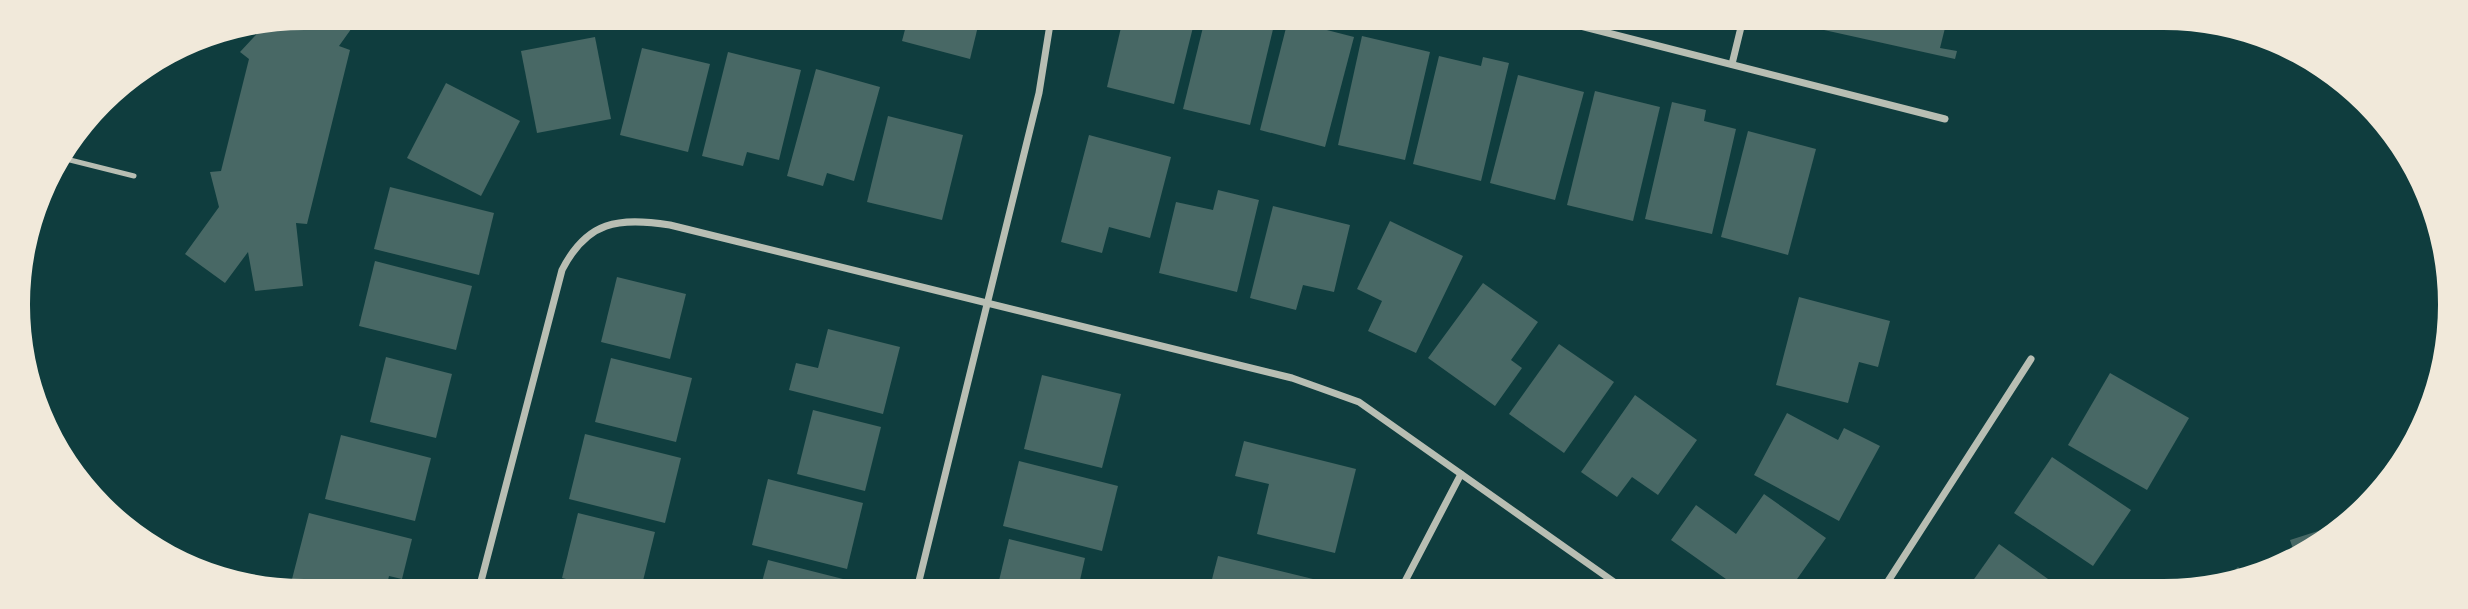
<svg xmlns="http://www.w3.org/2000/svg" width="2468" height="609" font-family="Overpass,sans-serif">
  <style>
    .building { fill: #486865 }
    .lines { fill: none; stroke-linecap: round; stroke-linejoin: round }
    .service { stroke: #b8beb3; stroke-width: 5 }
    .minor { stroke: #b8beb3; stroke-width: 7 }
  </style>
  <rect width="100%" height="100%" fill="#0f3d3e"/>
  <g class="building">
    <path d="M306,18h53l-20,28 11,4 -43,174 -11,-1 7,63 -48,5 -7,-39 -23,31 -40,-29 34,-47 -9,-35 11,-1 28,-112 -9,-7 25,-27 40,-4z"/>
    <path d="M908,18h72l-10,41 -68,-18z"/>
    <path d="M1123,19h72l-21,85 -67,-17z"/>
    <path d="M1205,19h59l11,2 -25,104 -67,-16z"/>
    <path d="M1288,20l66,17 -29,110 -65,-17z"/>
    <path d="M1817,20h130l-7,28 17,3 -2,8 -140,-31z"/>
    <path d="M1362,36l68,16 -25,108 -67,-15z"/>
    <path d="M595,37l16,82 -74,14 -16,-82z"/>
    <path d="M642,48l68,16 -22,88 -68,-17z"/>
    <path d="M728,52l73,18 -22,90 -32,-8 -4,14 -41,-10z"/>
    <path d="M1439,56l42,10 2,-9 26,6 -28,118 -68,-17z"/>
    <path d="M816,69l64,18 -26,94 -27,-8 -4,13 -36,-10z"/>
    <path d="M1518,75l66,17 -29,108 -65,-17z"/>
    <path d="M446,83l74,38 -39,75 -74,-38z"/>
    <path d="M1595,91l65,16 -27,114 -66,-16z"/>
    <path d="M1672,102l34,8 -2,11 32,8 -24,105 -67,-15z"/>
    <path d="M888,116l75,19 -21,85 -75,-18z"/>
    <path d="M1748,131l68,18 -28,106 -67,-18z"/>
    <path d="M1089,135l82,22 -21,81 -41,-11 -7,26 -41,-11z"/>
    <path d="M390,187l104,26 -15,62 -105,-26z"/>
    <path d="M1218,190l41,10 -22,92 -78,-19 17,-71 37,8z"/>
    <path d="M1273,206l77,19 -16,67 -31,-7 -7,25 -46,-12z"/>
    <path d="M1390,221l73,35 -47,97 -48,-22 14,-30 -25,-12z"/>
    <path d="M375,261l97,25 -16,64 -97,-24z"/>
    <path d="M617,277l69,17 -16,65 -69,-17z"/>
    <path d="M1483,283l55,39 -27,38 11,8 -27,38 -67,-48z"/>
    <path d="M1799,297l91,24 -12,46 -19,-5 -11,41 -72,-18z"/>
    <path d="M828,329l72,18 -17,67 -94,-24 7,-27 22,5z"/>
    <path d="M1559,344l55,38 -50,71 -55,-39z"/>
    <path d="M386,357l66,17 -16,64 -66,-16z"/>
    <path d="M611,358l81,20 -16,64 -81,-20z"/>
    <path d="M2110,373l79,45 -42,72 -79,-45z"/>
    <path d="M1042,375l79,19 -19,74 -78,-19z"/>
    <path d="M1635,395l62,45 -39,55 -26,-18 -15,20 -36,-25z"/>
    <path d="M813,410l68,17 -16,64 -68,-17z"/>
    <path d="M1787,413l51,27 6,-12 36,18 -41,75 -85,-46z"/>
    <path d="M585,434l96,24 -16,65 -96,-24z"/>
    <path d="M341,435l90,23 -16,63 -90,-22z"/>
    <path d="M1244,441l112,28 -21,84 -78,-19 12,-50 -34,-8z"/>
    <path d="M2052,457l79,53 -38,56 -79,-53z"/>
    <path d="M1019,461l99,25 -16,65 -99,-25z"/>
    <path d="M768,479l95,24 -16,66 -95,-24z"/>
    <path d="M1764,494l62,44 -36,51h-50l-69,-49 25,-35 40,29z"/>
    <path d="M309,513l103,26 -10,40 -13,-3 -3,13h-69l-26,-6z"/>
    <path d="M578,513l77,19 -14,57h-34l-45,-11z"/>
    <path d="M2343,523l1,1 -48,34 -6,-18z"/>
    <path d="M1009,539l76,19 -7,31h-81z"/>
    <path d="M1999,544l63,45h-95z"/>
    <path d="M1218,556l95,23 -2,10h-80l-20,-6z"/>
    <path d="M768,560l75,19 -2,10h-81z"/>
    <path d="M2238,567l8,9 -25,7z"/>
  </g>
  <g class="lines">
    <path class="service" d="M62,158l72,18"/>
    <g class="minor">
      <path d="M1553,19l392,100"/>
      <path d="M1732,64l11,-45"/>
      <path d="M479,589l83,-319c25,-49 56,-53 108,-45l622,153 67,24 265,187"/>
      <path d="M917,589l122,-496 12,-75"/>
      <path d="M1401,589l60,-115"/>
      <path d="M1883,589l148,-230"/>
    </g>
  </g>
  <path d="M0 0H2468V609H0ZM304 30H2164A274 274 0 0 1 2438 304V305A274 274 0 0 1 2164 579H304A274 274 0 0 1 30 305V304A274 274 0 0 1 304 30Z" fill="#f1e9da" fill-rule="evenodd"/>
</svg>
